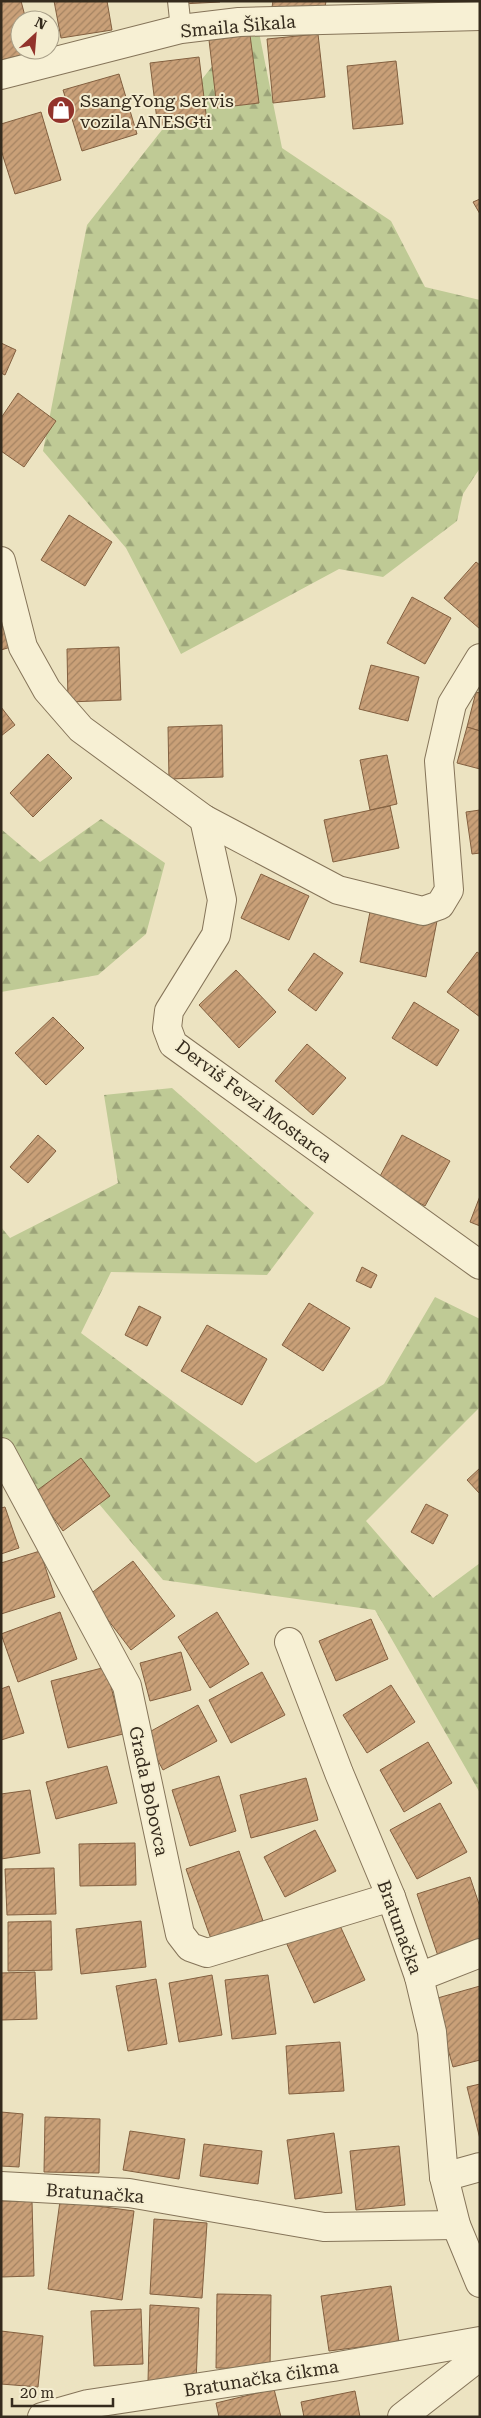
<svg xmlns="http://www.w3.org/2000/svg" width="481" height="2418" font-family="'Roboto Serif',serif">
  <style>
    .forest { fill: url(#forest-firs) }
    .building { fill: url(#building-hatch); stroke: #836040 }
    .lines { fill: none; stroke-linecap: round; stroke-linejoin: round }
    .service-casing { stroke: #857459; stroke-width: 22 }
    .minor-casing { stroke: #857459; stroke-width: 30 }
    .service { stroke: #f7f0d4; stroke-width: 20 }
    .minor { stroke: #f7f0d4; stroke-width: 28 }
    .labels { text-anchor: middle; dominant-baseline: central; stroke-width: 4; stroke-linejoin: round; paint-order: stroke }
    .street-label { font-size: 18px; fill: #352b1d; stroke: #f4edd0 }
    .poi-label { font-size: 18px; fill: #352b1d; stroke: #f4edd0; text-anchor: start }
  </style>
  <defs>
    <pattern id="forest-firs" width="22" height="20" patternUnits="userSpaceOnUse" patternTransform="scale(1.25)"><rect width="22" height="20" fill="#bfca95"/><path d="M5 1l3.5 6h-7zM16 11l3.5 6h-7z" fill="#9ca479"/></pattern>
    <pattern id="building-hatch" width="6" height="6" patternUnits="userSpaceOnUse" patternTransform="scale(1.25)"><rect width="6" height="6" fill="#c9a078"/><path d="M-1 1l2-2M0 6l6-6M5 7l2-2" fill="none" stroke="#a48362"/></pattern>
  </defs>
  <rect width="100%" height="100%" fill="#ece3c1"/>
  <g class="forest">
    <path d="M255,12l27,136 109,73 34,66 55,13v168l-17,26 -6,27 -74,56 -44,-8 -158,85 -55,-106 -83,-97 44,-226z"/>
    <path d="M101,819l64,44 -19,71 -48,41 -97,17v-163l39,33z"/>
    <path d="M172,1088l142,125 -47,62 -156,-3 -30,61 175,130 128,-79 51,-87 45,22v88l-114,114 67,77 47,-35v230l-105,-183 -212,-30 -69,-82 -88,-11 -5,-8v-252l9,11 108,-55 -14,-88z"/>
  </g>
  <g class="building">
    <path d="M1,1h20l5,19h-6v30l14,2 -33,8z"/>
    <path d="M54,1h53l5,29 -51,8z"/>
    <path d="M181,1h39v1l-39,2z"/>
    <path d="M273,1h53l-2,14 -52,-8z"/>
    <path d="M318,34l7,63 -52,6 -6,-64z"/>
    <path d="M250,35l9,68 -42,5 -8,-68z"/>
    <path d="M199,57l8,65 -49,6 -8,-65z"/>
    <path d="M396,61l7,63 -50,5 -6,-63z"/>
    <path d="M119,74l18,60 -55,17 -19,-61z"/>
    <path d="M41,112l20,68 -46,14 -14,-44v-26z"/>
    <path d="M480,199v15l-7,-12z"/>
    <path d="M1,343l15,7 -11,25 -4,-2z"/>
    <path d="M18,393l38,28 -32,46 -23,-16v-33z"/>
    <path d="M69,515l43,27 -27,44 -44,-26z"/>
    <path d="M476,562l4,3v64l-36,-31z"/>
    <path d="M412,597l39,21 -26,46 -38,-21z"/>
    <path d="M8,625l6,21 -13,4v-23z"/>
    <path d="M119,647l2,53 -53,2 -1,-53z"/>
    <path d="M371,665l48,12 -11,44 -49,-12z"/>
    <path d="M476,692l4,1v38l-13,-4z"/>
    <path d="M1,707l14,18 -14,11z"/>
    <path d="M222,725l1,52 -54,2 -1,-52z"/>
    <path d="M467,727l13,4v38l-23,-6z"/>
    <path d="M48,754l24,24 -39,39 -23,-24z"/>
    <path d="M387,755l10,49 -27,6 -10,-50z"/>
    <path d="M390,806l9,42 -66,14 -9,-42z"/>
    <path d="M480,810v43l-8,1 -6,-42z"/>
    <path d="M261,874l48,22 -20,44 -48,-22z"/>
    <path d="M371,907l66,14 -11,56 -66,-15z"/>
    <path d="M477,952l3,2v63l-33,-25z"/>
    <path d="M314,953l29,20 -27,38 -28,-21z"/>
    <path d="M236,970l40,42 -37,36 -40,-43z"/>
    <path d="M414,1002l45,28 -22,36 -45,-28z"/>
    <path d="M53,1017l31,31 -38,37 -31,-32z"/>
    <path d="M307,1044l39,34 -33,37 -38,-34z"/>
    <path d="M38,1135l18,16 -28,32 -18,-16z"/>
    <path d="M402,1135l48,26 -25,45 -47,-26z"/>
    <path d="M480,1196v30l-10,-4z"/>
    <path d="M362,1267l15,8 -6,13 -15,-7z"/>
    <path d="M309,1303l41,25 -27,43 -41,-26z"/>
    <path d="M139,1306l22,11 -14,29 -22,-11z"/>
    <path d="M207,1325l60,34 -25,46 -61,-34z"/>
    <path d="M81,1458l29,38 -47,35 -28,-39z"/>
    <path d="M480,1468v26l-13,-14z"/>
    <path d="M426,1504l22,11 -15,29 -22,-12z"/>
    <path d="M5,1507l14,41 -18,6v-46z"/>
    <path d="M40,1551l15,46 -54,17v-51z"/>
    <path d="M133,1561l42,55 -44,34 -42,-55z"/>
    <path d="M60,1612l17,47 -59,23 -17,-48z"/>
    <path d="M217,1612l32,52 -39,24 -32,-51z"/>
    <path d="M371,1619l17,40 -52,22 -17,-40z"/>
    <path d="M181,1652l10,38 -41,11 -10,-38z"/>
    <path d="M106,1667l17,67 -55,14 -17,-67z"/>
    <path d="M262,1672l23,43 -54,28 -22,-43z"/>
    <path d="M391,1685l24,37 -48,31 -24,-38z"/>
    <path d="M9,1686l15,47 -23,7v-51z"/>
    <path d="M198,1705l19,36 -54,29 -19,-35z"/>
    <path d="M428,1742l24,41 -48,29 -24,-42z"/>
    <path d="M107,1766l10,37 -61,16 -10,-37z"/>
    <path d="M219,1776l17,55 -46,15 -18,-56z"/>
    <path d="M306,1778l12,42 -67,18 -11,-43z"/>
    <path d="M30,1790l10,63 -39,6v-65z"/>
    <path d="M440,1803l27,49 -50,27 -27,-49z"/>
    <path d="M315,1830l21,41 -51,26 -21,-40z"/>
    <path d="M135,1843l1,42 -56,1 -1,-42z"/>
    <path d="M239,1851l24,70 -52,18 -25,-70z"/>
    <path d="M54,1868l2,46 -49,1 -2,-46z"/>
    <path d="M470,1877l10,30v35l-42,14 -21,-62z"/>
    <path d="M336,1917l29,63 -51,23 -29,-63z"/>
    <path d="M51,1921l1,49 -44,1v-49z"/>
    <path d="M141,1921l5,46 -65,7 -5,-45z"/>
    <path d="M35,1972l2,47 -36,1v-47z"/>
    <path d="M212,1975l10,60 -43,7 -10,-59z"/>
    <path d="M268,1975l8,59 -44,5 -7,-59z"/>
    <path d="M156,1979l11,65 -39,7 -12,-65z"/>
    <path d="M480,1986v74l-27,7 -19,-68z"/>
    <path d="M340,2042l4,49 -55,3 -3,-48z"/>
    <path d="M480,2084v55l-13,-52z"/>
    <path d="M1,2112l22,2 -4,53 -18,-1z"/>
    <path d="M45,2117l55,2 -1,54 -55,-1z"/>
    <path d="M130,2131l55,8 -6,40 -56,-9z"/>
    <path d="M334,2133l8,60 -47,6 -8,-59z"/>
    <path d="M204,2144l58,7 -4,33 -58,-8z"/>
    <path d="M399,2146l6,59 -49,5 -6,-59z"/>
    <path d="M1,2201h31l2,75 -33,1z"/>
    <path d="M60,2201l74,10 -12,89 -74,-11z"/>
    <path d="M154,2219l53,4 -5,75 -52,-4z"/>
    <path d="M391,2286l8,56 -70,9 -8,-55z"/>
    <path d="M217,2294l54,1 -1,74 -54,-1z"/>
    <path d="M150,2305l49,3 -3,75 -48,-2z"/>
    <path d="M141,2309l2,55 -49,2 -3,-55z"/>
    <path d="M1,2331l42,5 -5,51 -37,-3z"/>
    <path d="M274,2389l7,28h-62l-3,-14z"/>
    <path d="M355,2391l5,26h-56l-3,-15z"/>
  </g>
  <g class="lines">
    <defs>
      <path id="service" d="M178,1l3,28"/>
      <g id="minor">
        <path d="M1,75l180,-46 58,-7 241,-6"/>
        <path d="M1,561l22,86 24,43 34,39 123,90 134,71 85,21 17,-6 9,-15 -10,-129 13,-57 28,-46"/>
        <path d="M204,819l18,81 -6,35 -47,76 -2,17 6,16 307,221"/>
        <path d="M1,1452l126,234 53,248 10,13 17,6 184,-56"/>
        <path d="M289,1642l50,131 52,124 28,80 13,55 12,145 12,48 24,58"/>
        <path d="M419,1977l61,-24"/>
        <path d="M444,2177l36,-10"/>
        <path d="M1,2186l128,7 195,34 132,-2"/>
        <path d="M42,2417l46,-13 245,-37 147,-26"/>
        <path d="M402,2417l78,-61"/>
      </g>
    </defs>
    <use href="#service" class="service-casing"/>
    <use href="#minor" class="minor-casing"/>
    <use href="#service" class="service"/>
    <use href="#minor" class="minor"/>
  </g>
  <defs>
    <symbol id="shop-disc" viewBox="-11 -11 22 22"><circle r="9.5" fill="#92332b" stroke="#f4edd0"/><path d="M-5-2.5h2.3a2.7 3.5 0 0 1 5.4 0H5L5.5 6h-11ZM-1.5-2.5h3a1.5 2.3 0 0 0-3 0Z" fill="#fff"/></symbol>
  </defs>
  <g fill-rule="evenodd">
    <use href="#shop-disc" x="45" y="94" width="32" height="32"/>
  </g>
  <g class="labels">
    <g class="street-label">
      <text transform="translate(238 26) rotate(-5)">Smaila Šikala</text>
      <text transform="translate(254 1101) rotate(37)">Derviš Fevzi Mostarca</text>
      <text transform="translate(149 1791) rotate(78)">Grada Bobovca</text>
      <text transform="translate(400 1927) rotate(70)">Bratunačka</text>
      <text transform="translate(95 2193) rotate(4)">Bratunačka</text>
      <text transform="translate(261 2378) rotate(-9)">Bratunačka čikma</text>
    </g>
    <g class="poi-label">
      <text x="80" y="100">SsangYong Servis<tspan x="80" dy="21">vozila ANESGti</tspan></text>
    </g>
  </g>
  <rect width="481" height="2418" fill="none" stroke="#352b1d" stroke-width="5"/>
  <g transform="translate(35 35) rotate(26)"><circle r="24" fill="#f4edd0" stroke="#a89f88"/>
  <path d="M0-4L9 19L0 12L-9 19Z" fill="#92332b"/>
  <text y="-8" font-size="14" font-weight="bold" text-anchor="middle" fill="#352b1d">N</text>
  </g>
  <path d="M12 2398v8h101v-8" fill="none" stroke="#352b1d" stroke-width="2.5"/>
  <text x="20" y="2398" font-size="15" fill="#352b1d" stroke="#f4edd0" stroke-width="4" paint-order="stroke">20 m</text>
</svg>
